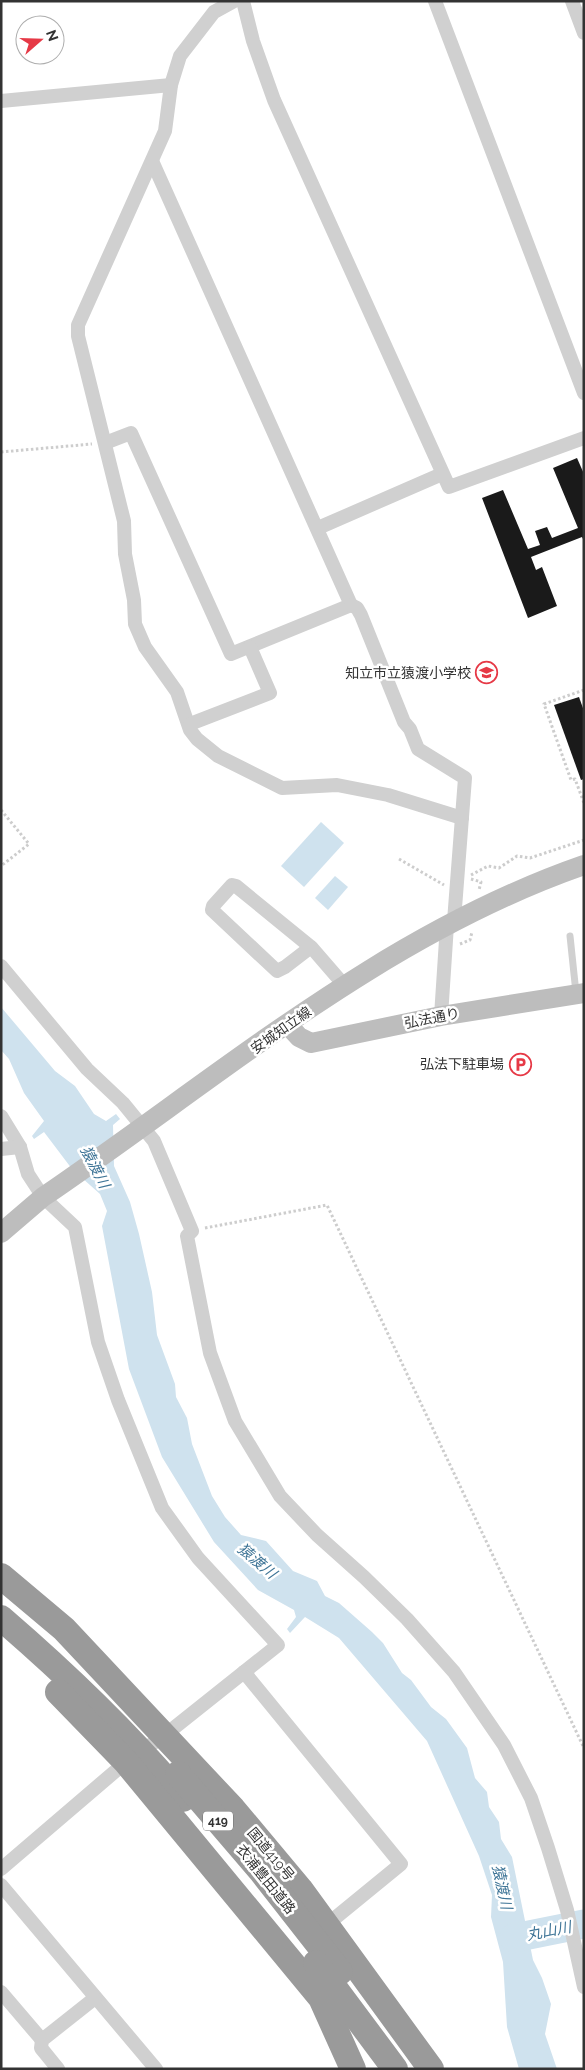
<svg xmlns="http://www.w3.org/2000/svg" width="585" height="2070" font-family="Raleway,'Noto Sans JP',sans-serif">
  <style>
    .water { fill: #cfe2ee }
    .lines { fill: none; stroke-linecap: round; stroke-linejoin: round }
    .river { stroke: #cfe2ee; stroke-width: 29 }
    .building { fill: #1a1a1a }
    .path { stroke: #cdcdcd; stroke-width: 3; stroke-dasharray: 2.5 2.5; stroke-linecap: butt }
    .lane { stroke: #d0d0d0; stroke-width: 7 }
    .street { stroke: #d0d0d0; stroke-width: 14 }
    .secondary { stroke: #bdbdbd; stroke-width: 20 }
    .highway { stroke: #9a9a9a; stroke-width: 26 }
    .labels { text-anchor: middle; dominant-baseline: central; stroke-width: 5; stroke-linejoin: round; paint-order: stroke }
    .shield { fill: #fff; stroke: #707070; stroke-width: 1 }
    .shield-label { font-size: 12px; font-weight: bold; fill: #333 }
    .poi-label { font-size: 14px; fill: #333; stroke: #fff; text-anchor: end }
    .street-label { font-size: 14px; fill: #333; stroke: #fff }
    .water-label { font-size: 15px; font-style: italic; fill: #3f7597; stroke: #fff }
  </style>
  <rect width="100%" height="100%" fill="#fff"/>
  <g class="water">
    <path d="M321,822l23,21 -40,44 -23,-21z"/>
    <path d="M335,876l13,11 -20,23 -13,-12z"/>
    <path d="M1,1007l54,64 20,15 19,28 12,7 10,-7 4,5 -7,6 1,41 16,36 9,32 13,58 5,43 18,49 1,13 11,21 5,26 20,52 13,21 16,18 25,6 27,30 24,10 8,15 14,7 33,29 11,11 19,30 9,7 20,27 15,12 21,29 8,30 12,14 2,15 10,15 2,17 11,18 21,103 9,18 9,26 -6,30 12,35h-38l-12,-42 -4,-65 -12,-45 1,-22 -13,-39 -52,-115 -88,-103 -34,-21 -15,16 -3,-4 9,-12 -2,-7 -36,-20 -44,-48 -52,-85 -33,-88 -27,-143 5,-15 -7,-17 -28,-25 -28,-37 -10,7 -2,-3 12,-15 -20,-28 -15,-34 -8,-9z"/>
  </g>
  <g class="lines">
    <path class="river" d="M514,1938l70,-14"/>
  </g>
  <g class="building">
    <path d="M577,458l7,16v67l-2,-4 -51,20 5,13 6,-3 15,39 -29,12 -46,-120 21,-8 25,59 12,-4 -5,-14 12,-4 5,11 26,-10 -25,-60z"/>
    <path d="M579,697l5,14v68l-3,1 -27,-75z"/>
  </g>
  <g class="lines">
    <g class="path">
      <path d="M1,452l91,-8"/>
      <path d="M584,690l-40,14 27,76 4,-1 9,24"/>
      <path d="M1,810l28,34 -28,22"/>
      <path d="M399,859l45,26"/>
      <path d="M471,875l17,-9 11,2 18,-12 13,2 54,-18"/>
      <path d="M471,879l10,3 -2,8"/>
      <path d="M460,944l10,-4 2,-8"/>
      <path d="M205,1228l122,-23 257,543"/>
    </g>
    <path class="lane" d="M570,936l6,57"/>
    <g class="street">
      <path d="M234,1l-20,11 -34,44 -9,29 -6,46 -87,194v11l46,185 1,33 9,46 1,24 10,23 32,45 13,38 7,9 21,17 64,32 55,-3 51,10 74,23"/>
      <path d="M243,1l10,40 21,59 175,387 135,-49"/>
      <path d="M435,1l149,392"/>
      <path d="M572,1l12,32"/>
      <path d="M1,101l170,-16"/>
      <path d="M105,443l26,-10 100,221 120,-49 -198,-442"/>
      <path d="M318,528l124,-54"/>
      <path d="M351,605l6,3 4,7 43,107 6,7 8,20 47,29 -11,143"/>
      <path d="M190,724l80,-31 -20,-46"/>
      <path d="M311,947l-26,20 -8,4 -65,-61 1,-4 19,-21 4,1 76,62 32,37"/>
      <path d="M1,966l86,103 36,34 31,38 38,90 -5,5 23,117 25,68 45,75 37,39 47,42 43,42 47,53 50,73 27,53 17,50 19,62 17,77"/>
      <path d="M441,1016l6,-91"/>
      <path d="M1,1116l19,31 8,27 15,23 32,30 23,115 20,58 44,108 36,50 80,87 -113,90 -39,27 -125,107"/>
      <path d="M1,1149l19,-2"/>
      <path d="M244,1672l157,192 -66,54"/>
      <path d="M1,1885l155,184"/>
      <path d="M1,1992l41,48"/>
      <path d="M58,2069l-17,-21 1,-8 53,-42"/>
    </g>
    <g class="secondary">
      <path d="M288,1025l11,12 12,6 130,-27 143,-23"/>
      <path d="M1,1233l42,-36c175,-119 339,-262 541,-332"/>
    </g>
    <g class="highway">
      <path d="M1,1576l63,53 169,180 67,80 131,180"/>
      <path d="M1,1618c65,56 127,115 182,181"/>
      <path d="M58,1692l68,70 195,236 32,71"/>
      <path d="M178,1774l83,97 79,101"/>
      <path d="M316,1963l79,106"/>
    </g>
  </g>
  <defs>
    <symbol id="school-ring" viewBox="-11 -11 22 22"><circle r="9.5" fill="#fff" stroke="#e63946" stroke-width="1.5"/><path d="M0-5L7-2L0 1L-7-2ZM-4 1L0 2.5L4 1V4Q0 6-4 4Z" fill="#e63946"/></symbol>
    <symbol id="parking-ring" viewBox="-11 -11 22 22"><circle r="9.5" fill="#fff" stroke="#e63946" stroke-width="1.5"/><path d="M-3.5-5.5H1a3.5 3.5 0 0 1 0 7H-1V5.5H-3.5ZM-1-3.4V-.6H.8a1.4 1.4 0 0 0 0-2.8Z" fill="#e63946"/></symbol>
  </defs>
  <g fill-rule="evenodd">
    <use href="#school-ring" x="474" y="660" width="25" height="25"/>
    <use href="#parking-ring" x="508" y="1052" width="25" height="25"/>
  </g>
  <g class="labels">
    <rect class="shield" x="203" y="1811.5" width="30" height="19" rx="4"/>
    <g class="shield-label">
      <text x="218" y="1821">419</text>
    </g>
    <g class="poi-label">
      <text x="471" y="673">知立市立猿渡小学校</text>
      <text x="504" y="1064">弘法下駐車場</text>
    </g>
    <g class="street-label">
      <text transform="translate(432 1018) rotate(-11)">弘法通り</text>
      <text transform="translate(281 1030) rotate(-35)">安城知立線</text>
      <text transform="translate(271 1854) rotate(50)">国道419号</text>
      <text transform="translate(266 1879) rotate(51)">衣浦豊田道路</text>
    </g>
    <g class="water-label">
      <text transform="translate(95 1167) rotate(63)">猿渡川</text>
      <text transform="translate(257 1561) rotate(40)">猿渡川</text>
      <text transform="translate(502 1887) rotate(78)">猿渡川</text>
      <text transform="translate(549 1931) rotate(-11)">丸山川</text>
    </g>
  </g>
  <rect width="585" height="2070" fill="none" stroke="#333333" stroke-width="5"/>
  <g transform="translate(40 40) rotate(70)"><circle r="24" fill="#ffffff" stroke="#adadad"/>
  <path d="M0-4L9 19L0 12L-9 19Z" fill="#e63946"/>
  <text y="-8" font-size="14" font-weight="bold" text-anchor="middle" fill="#333333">N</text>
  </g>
</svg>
